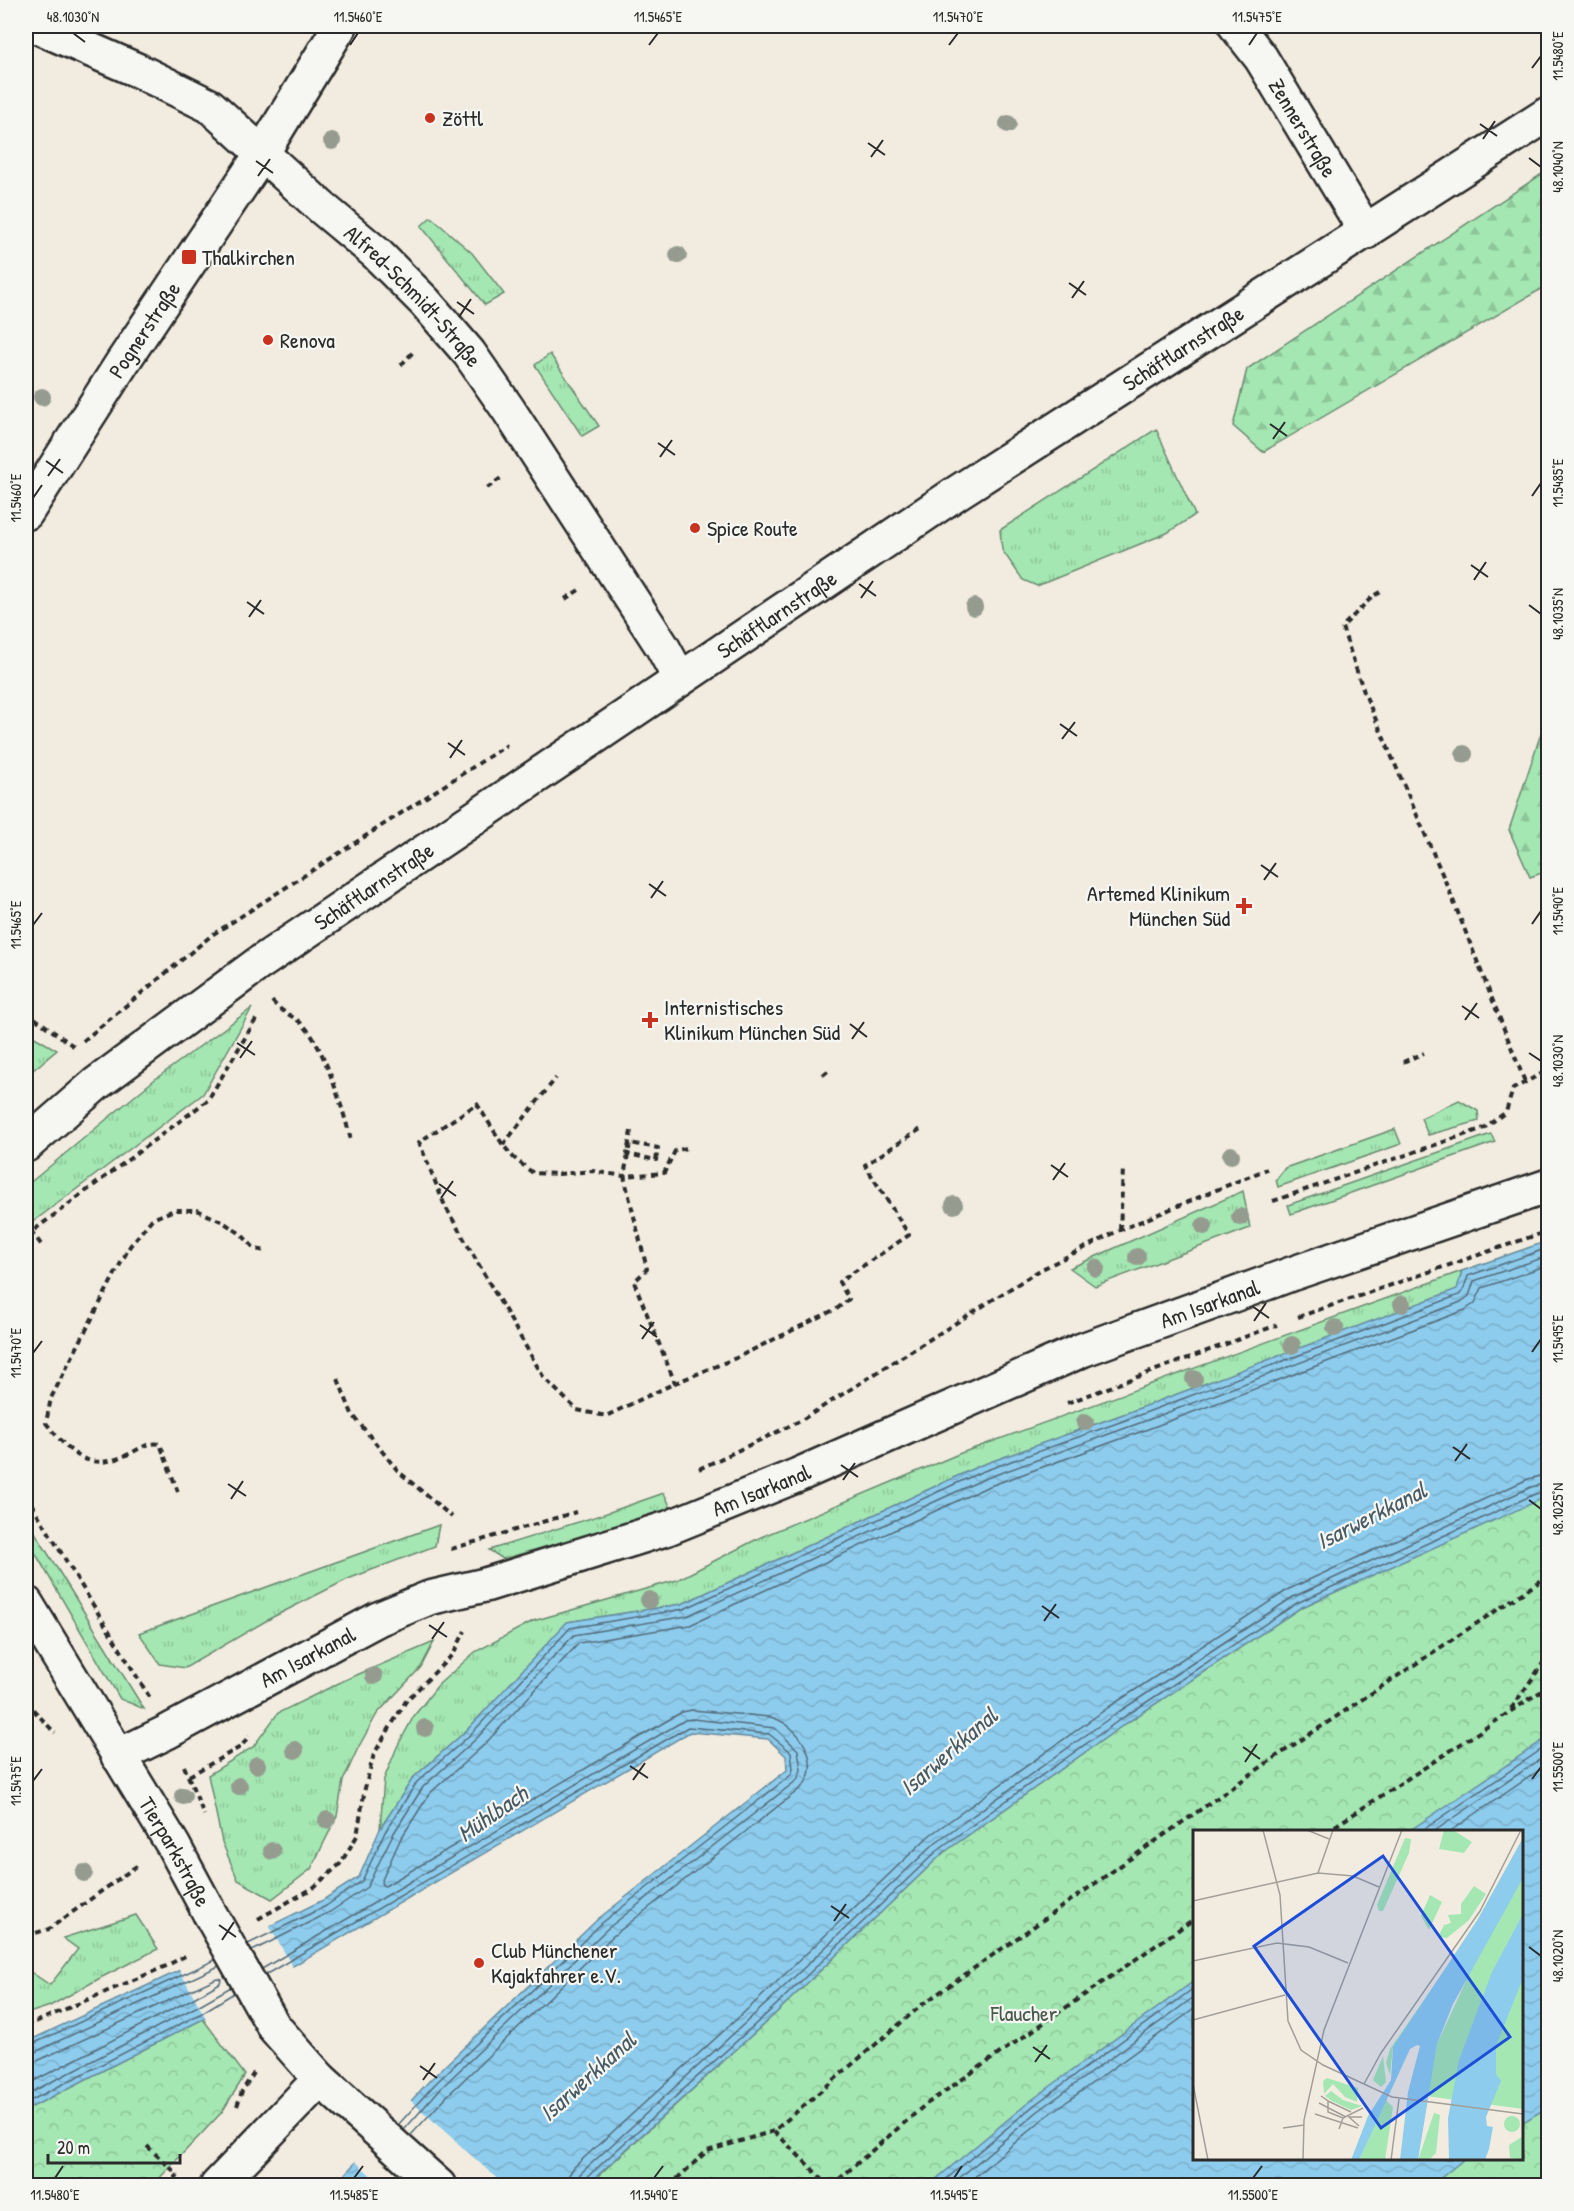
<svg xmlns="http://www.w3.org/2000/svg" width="1574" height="2211" font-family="'Patrick Hand',sans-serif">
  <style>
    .grass { fill: url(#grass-tufts); stroke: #68896e; stroke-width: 1.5 }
    .forest { fill: url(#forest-firs); stroke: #68896e; stroke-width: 1.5 }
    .park { fill: url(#park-crowns); stroke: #68896e; stroke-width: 1.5; fill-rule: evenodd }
    .water { fill: url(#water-waves); stroke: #668c9f; stroke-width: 1.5 }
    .pier { fill: #f2ece0 }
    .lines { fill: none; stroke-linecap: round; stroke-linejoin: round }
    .shore { stroke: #526b79; stroke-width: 1.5 }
    .minor-casing { stroke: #2b2b2b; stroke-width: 38 }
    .tertiary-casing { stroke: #2b2b2b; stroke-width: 38 }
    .path { stroke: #2b2b2b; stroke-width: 4; stroke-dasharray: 6 4.5; stroke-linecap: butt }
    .minor { stroke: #f6f6f2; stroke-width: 33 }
    .tertiary { stroke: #f6f6f2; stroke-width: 33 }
    .tertiary-bridge-casing { stroke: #2b2b2b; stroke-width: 38; stroke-linecap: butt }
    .tertiary-bridge { stroke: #f6f6f2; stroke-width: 33 }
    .tree { fill: #959c8f }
    .ticks { fill: none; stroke: #2b2b2b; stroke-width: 2 }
    .poi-dot { fill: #c8321e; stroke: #f6f6f2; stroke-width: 2 }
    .labels { text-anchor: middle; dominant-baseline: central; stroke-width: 4.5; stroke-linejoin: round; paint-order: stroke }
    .poi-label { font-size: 22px; fill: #2b2b2b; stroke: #f6f6f2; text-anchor: start }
    .street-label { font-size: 22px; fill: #2b2b2b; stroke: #f6f6f2 }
    .park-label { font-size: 22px; fill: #495a4d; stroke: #f6f6f2 }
    .water-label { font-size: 24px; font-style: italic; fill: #485b65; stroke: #f6f6f2 }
    .inset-road { fill: none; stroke: #a29f98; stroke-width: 1.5 }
    .view { fill: #1d4ed8; fill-opacity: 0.15; stroke: #1d4ed8; stroke-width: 3 }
    .inset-edge { fill: none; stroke: #2b2b2b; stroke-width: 3 }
    .neatline { fill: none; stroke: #2b2b2b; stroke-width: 2 }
    .ticks-label { font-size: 15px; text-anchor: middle; fill: #2b2b2b }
  </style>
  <defs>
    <pattern id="grass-tufts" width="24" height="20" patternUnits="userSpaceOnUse" patternTransform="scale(1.5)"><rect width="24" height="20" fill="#a4e7b2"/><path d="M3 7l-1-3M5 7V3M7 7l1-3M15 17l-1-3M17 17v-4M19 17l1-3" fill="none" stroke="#8dc699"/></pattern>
    <pattern id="forest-firs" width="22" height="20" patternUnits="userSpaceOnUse" patternTransform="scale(1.5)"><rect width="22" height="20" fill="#a4e7b2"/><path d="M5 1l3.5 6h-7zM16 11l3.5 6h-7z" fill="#8dc699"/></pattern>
    <pattern id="park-crowns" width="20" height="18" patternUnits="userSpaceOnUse" patternTransform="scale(1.5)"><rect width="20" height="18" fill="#a4e7b2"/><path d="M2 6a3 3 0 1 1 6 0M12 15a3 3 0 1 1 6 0" fill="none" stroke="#8dc699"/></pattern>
    <pattern id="water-waves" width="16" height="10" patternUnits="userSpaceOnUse" patternTransform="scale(1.5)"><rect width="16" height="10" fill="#8dcced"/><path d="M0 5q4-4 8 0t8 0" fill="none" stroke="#7aafcb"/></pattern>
  </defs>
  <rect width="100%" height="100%" fill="#f2ece0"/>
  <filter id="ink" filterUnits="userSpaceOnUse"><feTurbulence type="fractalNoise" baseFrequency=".0167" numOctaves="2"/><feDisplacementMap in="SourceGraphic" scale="12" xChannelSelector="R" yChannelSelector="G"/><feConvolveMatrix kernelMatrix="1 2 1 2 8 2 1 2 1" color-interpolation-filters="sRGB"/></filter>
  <g filter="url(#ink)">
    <g class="grass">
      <path d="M431,217l41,36 32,41 -19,11 -64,-79z"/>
      <path d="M550,354l49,72 -17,10 -47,-71z"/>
      <path d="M1156,429l39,86 -28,18 -130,53 -14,-6 -21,-30 -2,-20z"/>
      <path d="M252,1008l-49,86 -177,133v-41l128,-106z"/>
      <path d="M26,1032l31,18 -31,26z"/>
      <path d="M1459,1100l19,11 1,10 -51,14 -7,-17z"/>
      <path d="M1395,1129l6,15 -123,43 -2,-7 9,-12z"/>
      <path d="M1491,1134l4,8 -204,72 -3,-9z"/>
      <path d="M1243,1191l7,37 -155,58 -25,-18z"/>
      <path d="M1462,1271l-4,18 -326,122 -153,55 -297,138 -114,18 -101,108 -54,48 -33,51 4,-50 13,-32 17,-31 24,-31 37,-33 58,-31 144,-41 84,-43 200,-84z"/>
      <path d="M664,1493l6,13 -7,5 -32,11 -128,37 -14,-9 115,-36z"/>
      <path d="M26,1516l13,23 105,170 -24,-10 -94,-162z"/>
      <path d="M439,1525l-4,21 -87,33 -77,39 -86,50 -25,-4 -21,-31z"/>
      <path d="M434,1642l-13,25 -44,47 -19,34 -15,33 -6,35 -26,53 -39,30 -34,-19 -16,-38 -14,-67 45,-28 25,-34 67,-33z"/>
      <path d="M136,1915l22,34 -56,28 -52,29 -24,8v-45l24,16 28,-36 -15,-11z"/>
    </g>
    <g class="forest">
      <path d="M1548,170v115l-285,167 -30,-26 14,-57z"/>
      <path d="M1548,712v159l-18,6 -21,-47z"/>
    </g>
    <g class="park">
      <path d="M1548,1241v944l-961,1 189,-173 167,-160 179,-127 178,-118 237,-108 -75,-229zM1194,1832h328v326h-328z"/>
      <path d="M203,2019l42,56 -23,37 -69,73 -127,1v-76z"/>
    </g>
    <g class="water">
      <path d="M1548,1241v255l-248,112 -178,118 -179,127 -167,160 -189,172h-252l95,-105 168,-161 189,-149 -1,-14 -18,-17 -78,-7 -487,287 -177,91v-68l146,-68 151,-74 36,-23 21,-48 33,-51 54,-48 100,-108 115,-18 297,-138 153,-55 325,-122 5,-18z"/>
      <path d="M1548,1737v370l-26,16v-291l-113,-1z"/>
      <path d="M1194,1981v177l270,1 -32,26h-503l100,-83z"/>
    </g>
    <g class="pier">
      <path d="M268,1924l26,45 -87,51 -29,-52z"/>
      <path d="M409,2099l95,86 -122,1 -28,-26z"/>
    </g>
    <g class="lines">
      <g class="shore">
        <path d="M1420,1832l128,-87"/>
        <path d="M1433,1832l115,-78"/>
        <path d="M1449,1832l99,-68"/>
        <path d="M248,1944l78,-38 36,-25 23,-49 32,-50 54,-48 99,-106 114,-19 297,-137 153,-55 325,-122 4,-4 5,-15 80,-28"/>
        <path d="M252,1951l78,-39 37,-25 25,-51 31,-49 53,-48 98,-104 113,-19 297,-137 153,-55 324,-122 8,-6 5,-15 74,-25"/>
        <path d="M262,1969l423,-249 7,-1 83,9 23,22 3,20 -4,10 -190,149 -167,160 -36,41"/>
        <path d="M265,1975l423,-248 81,7 22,18 2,17 -2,6 -189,148 -167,161 -37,41"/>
        <path d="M26,2047l189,-87"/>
        <path d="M26,2054l7,-1 186,-87"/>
        <path d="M26,2063l11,-2 180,-83 4,1 -1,4 -28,16 -166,86"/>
        <path d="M26,2095l170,-88 35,-20"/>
        <path d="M26,2103l174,-89 34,-21"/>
        <path d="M410,2136l37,-40 166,-160 188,-148c24,-24 -3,-65 -31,-71l-78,-7 -10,2 -297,174 -3,-1 -1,-3 19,-42 30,-47 53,-47 96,-103 111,-18 297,-138 153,-55 325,-122 10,-7 7,-15 66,-23"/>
        <path d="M567,2186l2,-11 5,-8 187,-170 169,-162 179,-128 180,-118 239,-110 20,-5"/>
        <path d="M576,2186l1,-8 4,-5 186,-170 169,-161 178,-127 179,-118 238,-110 17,-4"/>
        <path d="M583,2186l3,-8 186,-169 168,-161 178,-127 179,-118 238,-109 13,-3"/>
        <path d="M938,2186l95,-80 161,-118"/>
        <path d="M950,2186l87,-74 157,-115"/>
        <path d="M964,2186l79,-67 151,-110"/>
      </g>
      <defs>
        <g id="minor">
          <path id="s1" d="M36,26l103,45 71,35 111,101 55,46 49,49 44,51 39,56 154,237 18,33"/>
          <path id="s2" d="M1236,26l25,32 105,174"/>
          <path id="s3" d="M118,1756l49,-24 211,-113 51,-21 56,-13 183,-57 130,-53 284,-125 209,-76 257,-88"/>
          <path d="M217,2186l103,-107"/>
        </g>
        <g id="tertiary">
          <path id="s4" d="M26,513l96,-150 141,-211 77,-126"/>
          <path id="s5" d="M26,1145l70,-61 162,-120 700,-472 590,-378"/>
          <path id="s6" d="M26,1603l147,242 36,67"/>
          <path d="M274,2027l46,52 119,107"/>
        </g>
      </defs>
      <use href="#minor" class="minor-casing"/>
      <use href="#tertiary" class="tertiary-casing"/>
      <g class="path">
        <path d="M401,365l14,-15"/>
        <path d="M487,488l17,-12"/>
        <path d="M1380,592l-7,4 -31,31 22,65 85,198 76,192"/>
        <path d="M565,599l14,-9"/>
        <path d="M272,1001c9,11 20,14 30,23 22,20 41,86 49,116"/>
        <path d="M26,1012l49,35"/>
        <path d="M83,1041l129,-106 295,-190"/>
        <path d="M1403,1062l21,-9"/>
        <path d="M823,1075l6,-5"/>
        <path d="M631,1131l-4,23 29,6 2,-12 -28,-5 -6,33 23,93 -13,13 41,101"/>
        <path d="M503,1145l53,-67"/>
        <path d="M686,1148l-11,3 -11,22 -40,3 -32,-5 -33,3 -26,-1 -19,-15 -11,-13 -26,-41 -58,38 26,64 99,172 33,32 29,6 69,-33 61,-25 102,-50 11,-9 -10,-17 70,-47 -44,-70 57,-37"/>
        <path d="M1273,1201l211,-73 22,-16 7,-23 35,-19"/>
        <path d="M1120,1230l3,-61"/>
        <path d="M31,1231l12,16"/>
        <path d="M26,1236l182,-136 50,-84"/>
        <path d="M1298,1317l250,-86"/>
        <path d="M338,1379l14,35 46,57 54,46"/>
        <path d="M1067,1403l210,-78"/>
        <path d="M699,1469l101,-48 240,-151 80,-40 147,-61"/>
        <path d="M178,1492l-18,-48c-10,-2 -18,3 -27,8 -43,22 -60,5 -87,-29l5,-25 64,-124 15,-28 22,-27 22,-9h23l26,12 18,12 14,15 11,2"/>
        <path d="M26,1495l124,203"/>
        <path d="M451,1549l125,-37"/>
        <path d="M26,1702l29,31"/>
        <path d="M1511,1709l37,-53"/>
        <path d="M184,1766l20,49"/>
        <path d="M189,1776l53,-30 7,-11"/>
        <path d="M1326,1832l222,-145"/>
        <path d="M258,1919l55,-31 27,-24 17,-28 8,-48 9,-34 32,-53 48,-48 11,-22"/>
        <path d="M26,1936l23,-7 89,-64"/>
        <path d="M26,2026l138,-59 25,-13"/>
        <path d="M237,2106l5,-15 14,-21"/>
        <path d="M774,2131l55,55"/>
        <path d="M147,2146l31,29"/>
        <path d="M167,2186l11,-11"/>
        <path d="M669,2186l38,-35 67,-20 149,-127 351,-246 274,-182"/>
        <path d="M831,2186l94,-81 269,-186"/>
      </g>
      <use href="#minor" class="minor"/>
      <use href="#tertiary" class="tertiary"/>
      <defs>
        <path id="tertiary-bridge" d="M209,1912l65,115"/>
      </defs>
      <use href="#tertiary-bridge" class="tertiary-bridge-casing"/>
      <use href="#tertiary-bridge" class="tertiary-bridge"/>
    </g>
    <g class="tree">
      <circle cx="1008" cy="124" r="9"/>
      <circle cx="332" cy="141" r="9"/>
      <circle cx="678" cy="255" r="9"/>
      <circle cx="42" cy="397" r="9"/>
      <circle cx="974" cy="607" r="9"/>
      <circle cx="1464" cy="754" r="9"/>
      <circle cx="1231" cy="1155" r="9"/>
      <circle cx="954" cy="1205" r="9"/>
      <circle cx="1240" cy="1217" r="9"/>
      <circle cx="1204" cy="1226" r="9"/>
      <circle cx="1137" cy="1257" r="9"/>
      <circle cx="1096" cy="1268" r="9"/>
      <circle cx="1402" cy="1304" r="9"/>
      <circle cx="1335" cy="1328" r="9"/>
      <circle cx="1292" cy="1345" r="9"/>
      <circle cx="1194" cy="1379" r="9"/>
      <circle cx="1085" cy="1422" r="9"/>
      <circle cx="649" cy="1600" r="9"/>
      <circle cx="374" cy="1676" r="9"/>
      <circle cx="425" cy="1728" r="9"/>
      <circle cx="295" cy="1750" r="9"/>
      <circle cx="257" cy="1765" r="9"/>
      <circle cx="239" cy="1786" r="9"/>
      <circle cx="183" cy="1796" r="9"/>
      <circle cx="327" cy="1820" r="9"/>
      <circle cx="272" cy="1851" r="9"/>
      <circle cx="84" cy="1873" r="9"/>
    </g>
  </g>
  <path class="ticks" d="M73,33l12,9M350,45l8,-12M649,45l9,-12M949,45l9,-12M1249,45l8,-12M1532,68l9,-12M1480,124l17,12M1483,139l12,-18M868,143l17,12M871,157l12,-17M1529,158l12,9M256,161l17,12M258,176l12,-17M1069,283l17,12M1072,298l12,-17M457,302l17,12M459,317l12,-18M1270,424l17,12M1273,439l12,-17M658,443l17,12M660,457l12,-17M46,461l17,12M48,476l12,-17M1532,496l9,-13M33,498l9,-13M1471,565l17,12M1474,580l12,-18M859,584l17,12M861,598l12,-17M247,602l17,12M1529,605l12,9M249,617l12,-17M1060,724l17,12M1062,739l13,-17M448,743l17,12M450,758l12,-18M1261,865l17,12M1264,880l12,-17M649,884l17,12M651,898l12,-17M1532,924l9,-13M33,925l9,-12M1462,1006l17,12M1465,1020l12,-17M850,1024l17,13M852,1039l12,-17M237,1043l18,12M1529,1053l12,8M240,1058l12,-17M1051,1165l17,12M1053,1180l12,-17M439,1184l17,12M441,1198l12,-17M1252,1306l17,12M1254,1321l12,-18M640,1325l17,12M642,1339l12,-17M1532,1352l9,-13M33,1353l9,-12M1453,1447l17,12M1455,1461l12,-17M841,1465l17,12M843,1480l12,-17M228,1484l18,12M231,1499l12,-18M1529,1500l12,9M1042,1606l17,12M1044,1621l12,-17M429,1625l18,12M432,1639l12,-17M1243,1747l17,12M1245,1762l12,-18M630,1766l18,12M1532,1779l9,-12M633,1780l12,-17M33,1781l9,-12M831,1906l18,12M834,1921l12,-17M219,1925l17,12M222,1940l12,-18M1529,1947l12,9M1033,2047l17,12M1035,2062l12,-17M420,2066l17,12M423,2080l12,-17M55,2178l8,-12M354,2178l9,-12M654,2178l9,-12M954,2178l8,-12M1253,2178l9,-12"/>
  <g class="poi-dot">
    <circle cx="430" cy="118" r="6"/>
    <rect x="181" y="249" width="16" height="16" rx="3"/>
    <circle cx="268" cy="340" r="6"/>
    <circle cx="695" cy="528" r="6"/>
    <path d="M1241 897h6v6h6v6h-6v6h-6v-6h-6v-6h6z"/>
    <path d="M647 1011h6v6h6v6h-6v6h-6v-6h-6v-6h6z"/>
    <circle cx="479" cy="1963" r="6"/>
  </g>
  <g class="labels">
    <g class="poi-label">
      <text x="442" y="118">Zöttl</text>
      <text x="202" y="257">Thalkirchen</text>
      <text x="280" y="340">Renova</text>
      <text x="707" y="528">Spice Route</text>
      <text x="1230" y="893" text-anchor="end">Artemed Klinikum<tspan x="1230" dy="25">München Süd</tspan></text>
      <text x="664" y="1007">Internistisches<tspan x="664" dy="25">Klinikum München Süd</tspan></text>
      <text x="491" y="1950">Club Münchener<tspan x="491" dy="25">Kajakfahrer e.V.</tspan></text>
    </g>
    <g class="street-label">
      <text stroke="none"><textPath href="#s2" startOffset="122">Zennerstraße</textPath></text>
      <text stroke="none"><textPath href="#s1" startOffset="470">Alfred-Schmidt-Straße</textPath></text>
      <text stroke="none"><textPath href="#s4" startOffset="218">Pognerstraße</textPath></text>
      <text stroke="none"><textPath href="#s5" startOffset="1406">Schäftlarnstraße</textPath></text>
      <text stroke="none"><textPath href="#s5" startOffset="920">Schäftlarnstraße</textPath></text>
      <text stroke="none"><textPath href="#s5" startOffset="434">Schäftlarnstraße</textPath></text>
      <text stroke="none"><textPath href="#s3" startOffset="1185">Am Isarkanal</textPath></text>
      <text stroke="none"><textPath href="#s3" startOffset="699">Am Isarkanal</textPath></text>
      <text stroke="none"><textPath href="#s3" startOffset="214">Am Isarkanal</textPath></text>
      <text stroke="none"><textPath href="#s6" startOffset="290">Tierparkstraße</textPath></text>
    </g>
    <g class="park-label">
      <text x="1024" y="2013">Flaucher</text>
    </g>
    <g class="water-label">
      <text transform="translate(1371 1515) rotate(-27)">Isarwerkkanal</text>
      <text transform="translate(948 1751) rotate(-41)">Isarwerkkanal</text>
      <text transform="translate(492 1813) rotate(-35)">Mühlbach</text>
      <text transform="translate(587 2076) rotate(-42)">Isarwerkkanal</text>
    </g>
  </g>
  <g transform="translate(1193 1830)">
    <rect width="330" height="330" fill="#f2ece0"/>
    <path d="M251,0h9l19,12 -8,11 -25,-4zM254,137l-45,72 -9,8 -3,28 -4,-12 4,-14zM190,226l3,26 -5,5 -8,-7zM134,248l31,10 -1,14 -12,-5 -12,-13 -9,10 -1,-13zM138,261l12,9 19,6 -11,4 -19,-9 -7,-5zM311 294a8 8 0 1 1 16 0a8 8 0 1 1-16 0Z" fill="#a4e7b2"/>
    <path d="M212,8l6,1 -2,14 -26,58h-4l-2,-6zM281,56l12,8 -17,26 -22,18 -9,-1 6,-12 7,-2 -3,-8 13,-1v-10zM237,65l12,7 -13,28 -8,-14zM241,283l6,2 -4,38 -7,7h-11zM330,306v24l-13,-2 -1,-13z" fill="#a4e7b2"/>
    <path d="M330,8v271l-97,-13 11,-52 29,-63 -19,-14 31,-48zM193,270l7,7 -8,53h-26z" fill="#a4e7b2"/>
    <path d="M330,8v40l-70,126 -16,40 -19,116h-18l8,-68 12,-46 -3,-1 -7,4 -51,111h-8l17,-44 23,-36 2,-33 85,-128zM330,84v64l-27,68v28l5,7 -15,36 1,9 6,1 -4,22 -4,11h-36l-1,-42 11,-58 33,-88z" fill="#8dcced"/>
    <path class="inset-road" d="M70,0l17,65 8,126 13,29 22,15 69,32 131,17M114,0l22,9M125,43l15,-43M0,71l125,-28 35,3 26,11M0,131l84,-18 32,4 39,16M0,190l92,-25M0,254l15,76M171,254l17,-31 99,-142 41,-81M128,266l7,5v11l15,6M135,271l23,11M126,273l27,14M122,284l43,14M166,296l-10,-9h13M90,298l21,-3M146,299l4,-11 20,-10M110,330l1,-40 20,-90 78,-200M198,330l8,-61"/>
    <path class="view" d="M190,26l127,181 -129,91 -127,-182z"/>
    <rect width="330" height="330" class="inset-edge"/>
  </g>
  <rect width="1574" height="2211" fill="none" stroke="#f6f6f2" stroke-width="66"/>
  <path d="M48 2154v9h132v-9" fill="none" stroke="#2b2b2b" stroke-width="3"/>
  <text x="57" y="2154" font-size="18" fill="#2b2b2b" stroke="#f6f6f2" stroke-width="4.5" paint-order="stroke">20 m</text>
  <rect x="33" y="33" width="1508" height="2145" class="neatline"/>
  <g class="ticks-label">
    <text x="73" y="22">48.1030°N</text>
    <text x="358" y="22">11.5460°E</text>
    <text x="658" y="22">11.5465°E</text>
    <text x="958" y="22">11.5470°E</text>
    <text x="1257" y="22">11.5475°E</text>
    <text transform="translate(1558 56) rotate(-90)" y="5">11.5480°E</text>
    <text transform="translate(1558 167) rotate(-90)" y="5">48.1040°N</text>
    <text transform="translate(1558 483) rotate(-90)" y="5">11.5485°E</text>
    <text transform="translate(16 498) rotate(-90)" y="5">11.5460°E</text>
    <text transform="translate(1558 614) rotate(-90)" y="5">48.1035°N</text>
    <text transform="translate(1558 911) rotate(-90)" y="5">11.5490°E</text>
    <text transform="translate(16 925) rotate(-90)" y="5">11.5465°E</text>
    <text transform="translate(1558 1061) rotate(-90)" y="5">48.1030°N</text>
    <text transform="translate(1558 1339) rotate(-90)" y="5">11.5495°E</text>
    <text transform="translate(16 1353) rotate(-90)" y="5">11.5470°E</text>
    <text transform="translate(1558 1509) rotate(-90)" y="5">48.1025°N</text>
    <text transform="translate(1558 1767) rotate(-90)" y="5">11.5500°E</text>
    <text transform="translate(16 1781) rotate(-90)" y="5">11.5475°E</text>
    <text transform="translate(1558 1956) rotate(-90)" y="5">48.1020°N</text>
    <text x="55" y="2200">11.5480°E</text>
    <text x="354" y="2200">11.5485°E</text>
    <text x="654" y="2200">11.5490°E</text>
    <text x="954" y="2200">11.5495°E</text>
    <text x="1253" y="2200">11.5500°E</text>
  </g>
</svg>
